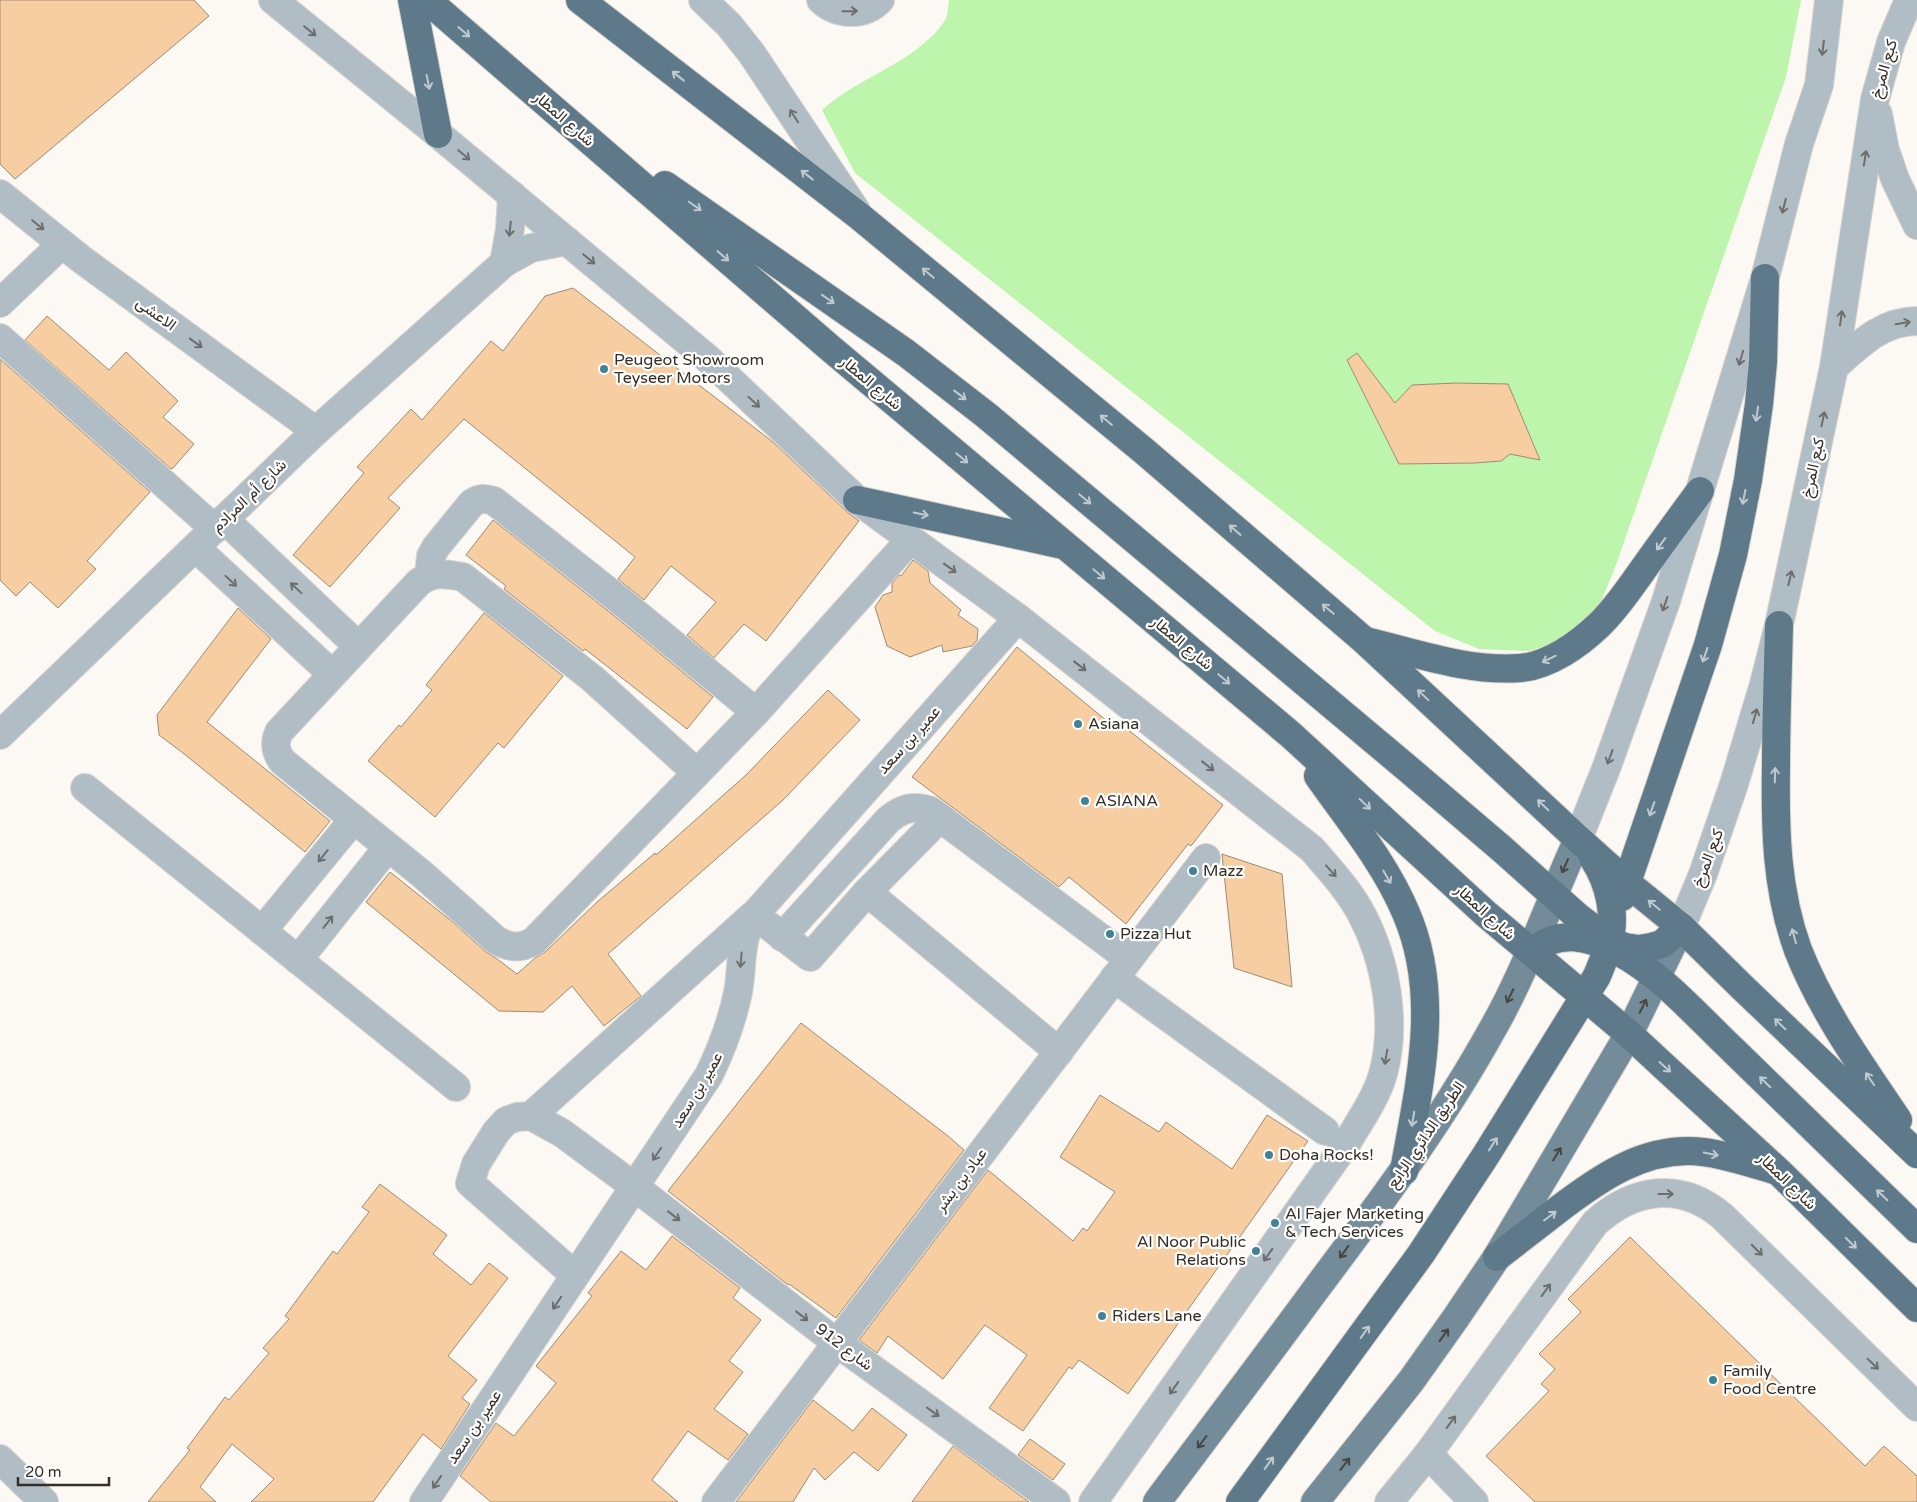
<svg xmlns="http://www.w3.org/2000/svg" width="1917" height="1502" font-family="'Varela Round',Vazirmatn,sans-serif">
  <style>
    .green { fill: #bcf5ab }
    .building { fill: #f6cea2; stroke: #9f8b75 }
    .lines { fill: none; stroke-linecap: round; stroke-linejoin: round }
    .minor-casing { stroke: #d8d4ce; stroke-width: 30 }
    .major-casing { stroke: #d8d4ce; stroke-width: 30 }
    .highway-casing { stroke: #d8d4ce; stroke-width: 30 }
    .minor { stroke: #b1bdc5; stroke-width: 28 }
    .major { stroke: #748b99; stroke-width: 28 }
    .highway { stroke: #5e7989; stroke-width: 28 }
    .oneway { stroke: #6d6e6c }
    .oneway2 { stroke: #bfc9d0 }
    .oneway3 { stroke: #464541 }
    .poi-dot { fill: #418395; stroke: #fff; stroke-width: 2 }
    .labels { text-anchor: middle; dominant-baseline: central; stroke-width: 4.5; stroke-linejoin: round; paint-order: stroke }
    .street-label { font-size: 16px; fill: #362e24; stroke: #fff }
    .poi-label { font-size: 16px; fill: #362e24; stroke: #fff; text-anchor: start }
  </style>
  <rect width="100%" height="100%" fill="#fcf8f3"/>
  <path class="green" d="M949,0h852l-15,77 -170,488 -21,51 -38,26 -28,9 -50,-2 -44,-18 -580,-458 -33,-63c36,-33 93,-47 122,-88 4,-5 4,-15 5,-22z"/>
  <g class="building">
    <path d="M0,0h194l15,16 -194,163 -15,-15z"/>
    <path d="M573,288l200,154 73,69 13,10 -93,120 -22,-17 -30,34 -27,-23 29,-33 -45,-36 -27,34 -26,-21 17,-22 -171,-138 -76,79 12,10 -70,79 -37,-32 71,-82 -7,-6 54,-58 11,11 69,-79 12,10 42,-55z"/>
    <path d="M47,316l62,54 17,-18 52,49 -15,16 31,27 -21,24 -2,1 -146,-129z"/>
    <path d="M1357,353l38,50 17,-18 44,-2 52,1 32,76 -30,-6 -9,7 -26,2 -76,1 -52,-104z"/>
    <path d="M0,359l150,133 -63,69 9,8 -38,39 -28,-26 -14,14 -16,-16z"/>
    <path d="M493,520l119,94 101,83 -26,32 -102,-80 -2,2 -79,-62 2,-3 -40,-31z"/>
    <path d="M913,560l15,11 2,12 31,27 -3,5 20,14 -1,11 -5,6 -29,6 -1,-7 -32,12 -23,-11 -12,-39 8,-12 9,-3v-9l7,-8 2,1z"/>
    <path d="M238,608l33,31 -64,83 123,99 -25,31 -122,-99 -24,-18 -2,-20z"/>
    <path d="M484,613l79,63 -59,72 -6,-5 -63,74 -67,-56 31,-36 2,2 31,-37 -6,-5z"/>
    <path d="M1017,647l101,83 4,-5 101,80 -32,41 -3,-2 -62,80 -57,-47 -10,10 -147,-110z"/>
    <path d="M828,690l32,30 -77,80 -175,154 33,42 -37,30 -32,-40 -29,26 -44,-1 -133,-109 24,-30 64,51 32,29 10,6 21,16 18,-16 10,-6 52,-50 58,-49 1,2 90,-80z"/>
    <path d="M1222,854l60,20 10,113 -58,-19z"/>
    <path d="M801,1023l147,113 16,14 -128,168 -47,-34 -1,1 -120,-94z"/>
    <path d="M1100,1095l59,37 7,-10 66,47 35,-54 41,26 -180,253 -49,-34 -7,9 -3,-2 -46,64 -34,-23 38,-53 -42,-30 -42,54 -55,-43 -11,17 -18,-13 129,-170 85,71 10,-13 4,3 28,-39 -55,-35z"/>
    <path d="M380,1184l67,51 -14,19 38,31 18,-22 19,15 -60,78 29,24 -15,18 8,6 -29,45 -18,-15 -50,68h-122l23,-23 -42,-35 -32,43 16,15h-68l42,-52 -3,-2 38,-51 4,3 40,-47 -6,-5 26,-29 -4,-3 48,-65 4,3 32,-42 -7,-5z"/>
    <path d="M672,1236l68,52 -7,10 28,22 -32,41 14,11 -29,37 34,25 -20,26 -40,-29 -36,49 26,22h-187l-31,-26 36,-53 18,13 42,-53 -20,-17 56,-70 -4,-3 33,-42 25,19z"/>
    <path d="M1630,1237l235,229 19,-20 33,30v26h-382l-49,-46 63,-65 -8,-7 14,-15 -16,-15 42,-42 -13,-13z"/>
    <path d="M813,1400l40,31 19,-23 35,27 -29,36 -24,-19 -29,28 -11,-12 -21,34h-57z"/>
    <path d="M1030,1439l35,25 -12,16 -35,-25z"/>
    <path d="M953,1446l76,56h-117z"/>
  </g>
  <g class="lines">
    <defs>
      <g id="minor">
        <path d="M273,0l165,134 268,223 151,143 161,118 294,231c18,21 37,41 50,66 24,46 35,108 21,159 -7,24 -22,45 -35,67l-255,361"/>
        <path d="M703,0l26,25 23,29 105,158"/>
        <path d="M821,0c16,15 43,17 59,0"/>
        <path d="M1878,114l7,36 10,29 22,46"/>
        <path d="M0,194l81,65 235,172"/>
        <path d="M504,263l6,-34 2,-34"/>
        <path d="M0,303l62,-59"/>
        <path d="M0,338l215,191"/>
        <path d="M1834,367c25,-22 48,-46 83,-46"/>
        <path d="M224,519l134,127"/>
        <path d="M196,548l136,126"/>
        <path d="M429,575l2,-19 5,-9 36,-44c8,-5 13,-5 22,-2l128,101 134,110"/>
        <path d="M0,735l316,-304 188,-168 27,-15 36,-7"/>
        <path d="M697,773l-104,-94 -130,-102c-18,-3 -28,-6 -44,5l-140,150c-5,11 -4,19 3,29l141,114 73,65c14,8 24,9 38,1l222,-229 154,-172"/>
        <path d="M85,788l371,299"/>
        <path d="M1578,839l29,-73 59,-165 99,-323 34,-134 20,-59 10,-85"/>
        <path d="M867,892l192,160"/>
        <path d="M769,926l41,31 57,-65 73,-74"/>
        <path d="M1681,927l22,-53 31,-90 30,-100 15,-59 55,-258 41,-268 16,-57 18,-42"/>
        <path d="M262,931l92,-112"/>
        <path d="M782,937l106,-117c14,-12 26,-15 43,-9l198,148"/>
        <path d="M298,960l90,-113"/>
        <path d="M1114,978l211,153"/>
        <path d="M531,1116l221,-200"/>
        <path d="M570,1271l-100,-88 6,-19 20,-32 10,-11 11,-4 14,-1 31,17 73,54 202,156 219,159"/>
        <path d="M1428,1454l46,48"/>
        <path d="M0,1459l44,43"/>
        <path d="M424,1502l285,-427c13,-27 23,-53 29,-83 5,-27 1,-54 17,-78l263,-296"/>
        <path d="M716,1502l490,-644"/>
        <path d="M1389,1502l39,-48 167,-231c39,-35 85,-42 127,-7l195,191"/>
      </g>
      <g id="major">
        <path d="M1157,1502c53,-71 107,-142 159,-213 63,-84 125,-167 176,-259 35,-61 57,-128 86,-191"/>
        <path d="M1315,1502l96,-121 44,-62 42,-62 132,-223 52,-107"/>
      </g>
      <g id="highway">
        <path d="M412,0l26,134"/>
        <path d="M427,0l403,348 461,387 195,179 143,120 40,37 110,101 138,136"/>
        <path d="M580,0l279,216 285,235 221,190 213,198 49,44 54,44 61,60 175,167"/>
        <path d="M665,185l241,168 80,62 421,353 95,81 76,68 32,24 15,6 14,2 12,-2 11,-3 19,-17"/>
        <path d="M857,500l206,45"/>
        <path d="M1779,625c-1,47 -3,94 -3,141 -1,62 0,124 22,184 24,61 63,115 100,170"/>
        <path d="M1366,641c50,12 103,31 154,27 29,-2 59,-24 79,-43 17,-16 30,-36 43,-54 19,-27 39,-54 58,-80"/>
        <path d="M1318,776c31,44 67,87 88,137 36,83 13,173 -2,258"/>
        <path d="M1622,897l86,-252 25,-90 15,-75 11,-76 4,-42 2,-84"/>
        <path d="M1531,952c28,-23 57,-16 88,0 42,22 81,67 115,99 61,60 122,119 183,178"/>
        <path d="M1497,1257c19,-15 39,-30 58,-45 43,-33 90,-67 148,-60 24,3 48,11 71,18"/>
        <path d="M1240,1502l181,-248 65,-99 111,-179c4,-10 8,-19 11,-29 9,-31 2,-63 -15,-89"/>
      </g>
    </defs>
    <use href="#minor" class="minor-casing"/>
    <use href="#major" class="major-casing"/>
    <use href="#highway" class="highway-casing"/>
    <use href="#minor" class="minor"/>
    <use href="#major" class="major"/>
    <use href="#highway" class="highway"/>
  </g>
  <defs><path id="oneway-shaft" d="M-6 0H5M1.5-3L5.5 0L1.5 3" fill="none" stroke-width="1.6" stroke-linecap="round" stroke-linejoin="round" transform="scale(1.25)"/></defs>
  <g class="oneway">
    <use href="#oneway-shaft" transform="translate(850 11) rotate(-1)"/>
    <use href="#oneway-shaft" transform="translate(310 31) rotate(39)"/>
    <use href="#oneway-shaft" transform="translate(1823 48) rotate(97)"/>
    <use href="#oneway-shaft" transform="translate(794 116) rotate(-123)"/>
    <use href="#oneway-shaft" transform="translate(464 155) rotate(40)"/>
    <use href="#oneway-shaft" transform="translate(1865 158) rotate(-81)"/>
    <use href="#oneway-shaft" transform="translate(1784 206) rotate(104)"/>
    <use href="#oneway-shaft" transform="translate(38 225) rotate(39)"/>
    <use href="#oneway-shaft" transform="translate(510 229) rotate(96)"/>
    <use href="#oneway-shaft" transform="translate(589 259) rotate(40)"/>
    <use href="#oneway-shaft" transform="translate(1841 318) rotate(-82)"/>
    <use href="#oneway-shaft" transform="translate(1903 323) rotate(-10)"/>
    <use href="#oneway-shaft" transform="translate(196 343) rotate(36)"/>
    <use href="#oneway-shaft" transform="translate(1741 358) rotate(107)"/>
    <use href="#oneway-shaft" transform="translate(754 402) rotate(43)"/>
    <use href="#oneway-shaft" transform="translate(1823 419) rotate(-78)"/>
    <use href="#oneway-shaft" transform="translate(950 568) rotate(36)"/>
    <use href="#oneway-shaft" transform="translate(1790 578) rotate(-77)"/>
    <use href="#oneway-shaft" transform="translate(231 581) rotate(43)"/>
    <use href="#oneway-shaft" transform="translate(296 588) rotate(-137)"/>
    <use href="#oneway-shaft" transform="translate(1665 604) rotate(109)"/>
    <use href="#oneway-shaft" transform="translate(1080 666) rotate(38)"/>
    <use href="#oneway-shaft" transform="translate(1755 716) rotate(-74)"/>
    <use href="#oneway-shaft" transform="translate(1610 757) rotate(110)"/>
    <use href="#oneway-shaft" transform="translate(1208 766) rotate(38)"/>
    <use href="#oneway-shaft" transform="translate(323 856) rotate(129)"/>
    <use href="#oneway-shaft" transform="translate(1331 871) rotate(48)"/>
    <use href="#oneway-shaft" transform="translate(328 922) rotate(-52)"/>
    <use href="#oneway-shaft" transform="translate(741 960) rotate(95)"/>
    <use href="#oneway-shaft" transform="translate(1386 1057) rotate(100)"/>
    <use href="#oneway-shaft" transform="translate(657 1154) rotate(124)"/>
    <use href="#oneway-shaft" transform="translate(1666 1194)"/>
    <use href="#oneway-shaft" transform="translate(674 1216) rotate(38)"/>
    <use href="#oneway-shaft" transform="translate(1757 1250) rotate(45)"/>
    <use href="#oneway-shaft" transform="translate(1268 1255) rotate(125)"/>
    <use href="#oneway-shaft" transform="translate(1546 1290) rotate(-54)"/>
    <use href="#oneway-shaft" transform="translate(557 1303) rotate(124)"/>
    <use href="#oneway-shaft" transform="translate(802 1316) rotate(38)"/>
    <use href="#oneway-shaft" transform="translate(1873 1364) rotate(44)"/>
    <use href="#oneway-shaft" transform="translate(1174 1388) rotate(125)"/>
    <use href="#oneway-shaft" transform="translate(933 1412) rotate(36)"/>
    <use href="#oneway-shaft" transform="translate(1451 1422) rotate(-54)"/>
    <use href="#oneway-shaft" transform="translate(437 1482) rotate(124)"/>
  </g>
  <g class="oneway2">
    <use href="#oneway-shaft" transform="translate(464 32) rotate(41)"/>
    <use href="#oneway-shaft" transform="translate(678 76) rotate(-142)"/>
    <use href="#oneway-shaft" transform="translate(428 82) rotate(79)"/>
    <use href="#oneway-shaft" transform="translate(807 175) rotate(-142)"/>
    <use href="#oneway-shaft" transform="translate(695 206) rotate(35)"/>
    <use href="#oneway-shaft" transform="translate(723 256) rotate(41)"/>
    <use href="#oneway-shaft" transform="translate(928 273) rotate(-140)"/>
    <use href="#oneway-shaft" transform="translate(828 299) rotate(35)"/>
    <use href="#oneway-shaft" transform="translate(960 395) rotate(38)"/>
    <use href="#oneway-shaft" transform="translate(1757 414) rotate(98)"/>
    <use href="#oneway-shaft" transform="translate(1106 420) rotate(-140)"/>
    <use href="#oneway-shaft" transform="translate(962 458) rotate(40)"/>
    <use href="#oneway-shaft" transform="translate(1744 497) rotate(101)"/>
    <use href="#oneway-shaft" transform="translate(1085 499) rotate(40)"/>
    <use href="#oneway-shaft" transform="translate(921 514) rotate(12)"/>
    <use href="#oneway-shaft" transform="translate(1235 530) rotate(-139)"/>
    <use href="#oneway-shaft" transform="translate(1661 544) rotate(126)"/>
    <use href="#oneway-shaft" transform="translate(1099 574) rotate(40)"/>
    <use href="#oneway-shaft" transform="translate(1328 609) rotate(-140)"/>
    <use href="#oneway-shaft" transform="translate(1705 655) rotate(109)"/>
    <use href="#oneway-shaft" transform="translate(1549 659) rotate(154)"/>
    <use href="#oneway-shaft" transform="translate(1224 679) rotate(40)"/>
    <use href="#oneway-shaft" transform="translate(1423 695) rotate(-137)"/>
    <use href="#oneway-shaft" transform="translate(1775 775) rotate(-89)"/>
    <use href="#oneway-shaft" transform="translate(1365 804) rotate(43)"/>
    <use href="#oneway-shaft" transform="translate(1543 805) rotate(-136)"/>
    <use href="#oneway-shaft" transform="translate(1652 809) rotate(109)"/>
    <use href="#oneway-shaft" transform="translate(1387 877) rotate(60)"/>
    <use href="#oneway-shaft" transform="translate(1654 905) rotate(-141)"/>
    <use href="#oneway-shaft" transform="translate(1794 936) rotate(-105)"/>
    <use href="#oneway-shaft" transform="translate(1780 1024) rotate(-136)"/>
    <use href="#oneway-shaft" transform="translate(1665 1067) rotate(42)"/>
    <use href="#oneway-shaft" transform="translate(1870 1079) rotate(-124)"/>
    <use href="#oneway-shaft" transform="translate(1765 1082) rotate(-136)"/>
    <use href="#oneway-shaft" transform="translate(1413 1119) rotate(100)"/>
    <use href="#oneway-shaft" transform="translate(1493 1144) rotate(-58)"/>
    <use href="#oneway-shaft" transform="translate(1711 1154) rotate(12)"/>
    <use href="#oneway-shaft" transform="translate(1882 1195) rotate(-136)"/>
    <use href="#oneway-shaft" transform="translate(1550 1216) rotate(-37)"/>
    <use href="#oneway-shaft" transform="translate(1851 1243) rotate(45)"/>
    <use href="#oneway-shaft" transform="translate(1365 1332) rotate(-54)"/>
    <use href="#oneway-shaft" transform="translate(1269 1463) rotate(-54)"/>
  </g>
  <g class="oneway3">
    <use href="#oneway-shaft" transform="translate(1565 866) rotate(114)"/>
    <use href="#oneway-shaft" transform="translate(1510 996) rotate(116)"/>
    <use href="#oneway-shaft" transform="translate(1643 1006) rotate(-64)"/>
    <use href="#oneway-shaft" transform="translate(1557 1154) rotate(-59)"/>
    <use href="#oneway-shaft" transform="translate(1344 1252) rotate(126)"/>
    <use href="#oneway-shaft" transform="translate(1444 1335) rotate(-54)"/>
    <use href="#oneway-shaft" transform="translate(1202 1442) rotate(127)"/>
    <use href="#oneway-shaft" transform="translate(1345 1464) rotate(-52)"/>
  </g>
  <g class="poi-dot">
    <circle cx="604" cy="369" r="5"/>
    <circle cx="1078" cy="724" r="5"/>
    <circle cx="1085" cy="801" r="5"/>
    <circle cx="1193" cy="871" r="5"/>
    <circle cx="1110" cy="934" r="5"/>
    <circle cx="1269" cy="1155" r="5"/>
    <circle cx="1275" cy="1223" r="5"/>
    <circle cx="1256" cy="1251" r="5"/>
    <circle cx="1102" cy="1316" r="5"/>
    <circle cx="1713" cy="1380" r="5"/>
  </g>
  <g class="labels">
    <g class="street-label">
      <text transform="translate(1884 69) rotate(-74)">كبع المرخ</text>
      <text transform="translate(564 119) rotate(41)">شارع المطار</text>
      <text transform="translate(156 314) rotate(36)">الاعشى</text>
      <text transform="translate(871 383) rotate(40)">شارع المطار</text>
      <text transform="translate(1813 468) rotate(-78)">كبع المرخ</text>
      <text transform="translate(249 496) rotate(-44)">شارع أم المرادم</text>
      <text transform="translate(1182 643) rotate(40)">شارع المطار</text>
      <text transform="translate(909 740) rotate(-48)">عمير بن سعد</text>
      <text transform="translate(1708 858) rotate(-69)">كبع المرخ</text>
      <text transform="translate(1485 912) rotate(42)">شارع المطار</text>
      <text transform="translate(697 1090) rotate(-59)">عمير بن سعد</text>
      <text transform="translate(1426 1135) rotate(-56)">الطريق الدائري الرابع</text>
      <text transform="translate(961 1180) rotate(-53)">عباد بن بشر</text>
      <text transform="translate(1787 1181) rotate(44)">شارع المطار</text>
      <text transform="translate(844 1347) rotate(37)">شارع 912</text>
      <text transform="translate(474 1427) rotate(-56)">عمير بن سعد</text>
    </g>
    <g class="poi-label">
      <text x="614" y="360">Peugeot Showroom<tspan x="614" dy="18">Teyseer Motors</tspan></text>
      <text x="1088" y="724">Asiana</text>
      <text x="1095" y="801">ASIANA</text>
      <text x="1203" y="871">Mazz</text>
      <text x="1120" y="934">Pizza Hut</text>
      <text x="1279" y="1155">Doha Rocks!</text>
      <text x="1285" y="1214">Al Fajer Marketing<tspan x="1285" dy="18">&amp; Tech Services</tspan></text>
      <text x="1246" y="1242" text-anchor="end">Al Noor Public<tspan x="1246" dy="18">Relations</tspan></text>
      <text x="1112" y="1316">Riders Lane</text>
      <text x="1723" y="1371">Family<tspan x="1723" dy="18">Food Centre</tspan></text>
    </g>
  </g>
  <path d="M18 1477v8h91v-8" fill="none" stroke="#362e24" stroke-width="2.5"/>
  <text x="25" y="1477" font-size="15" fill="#362e24" stroke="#ffffff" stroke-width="4" paint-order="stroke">20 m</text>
</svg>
